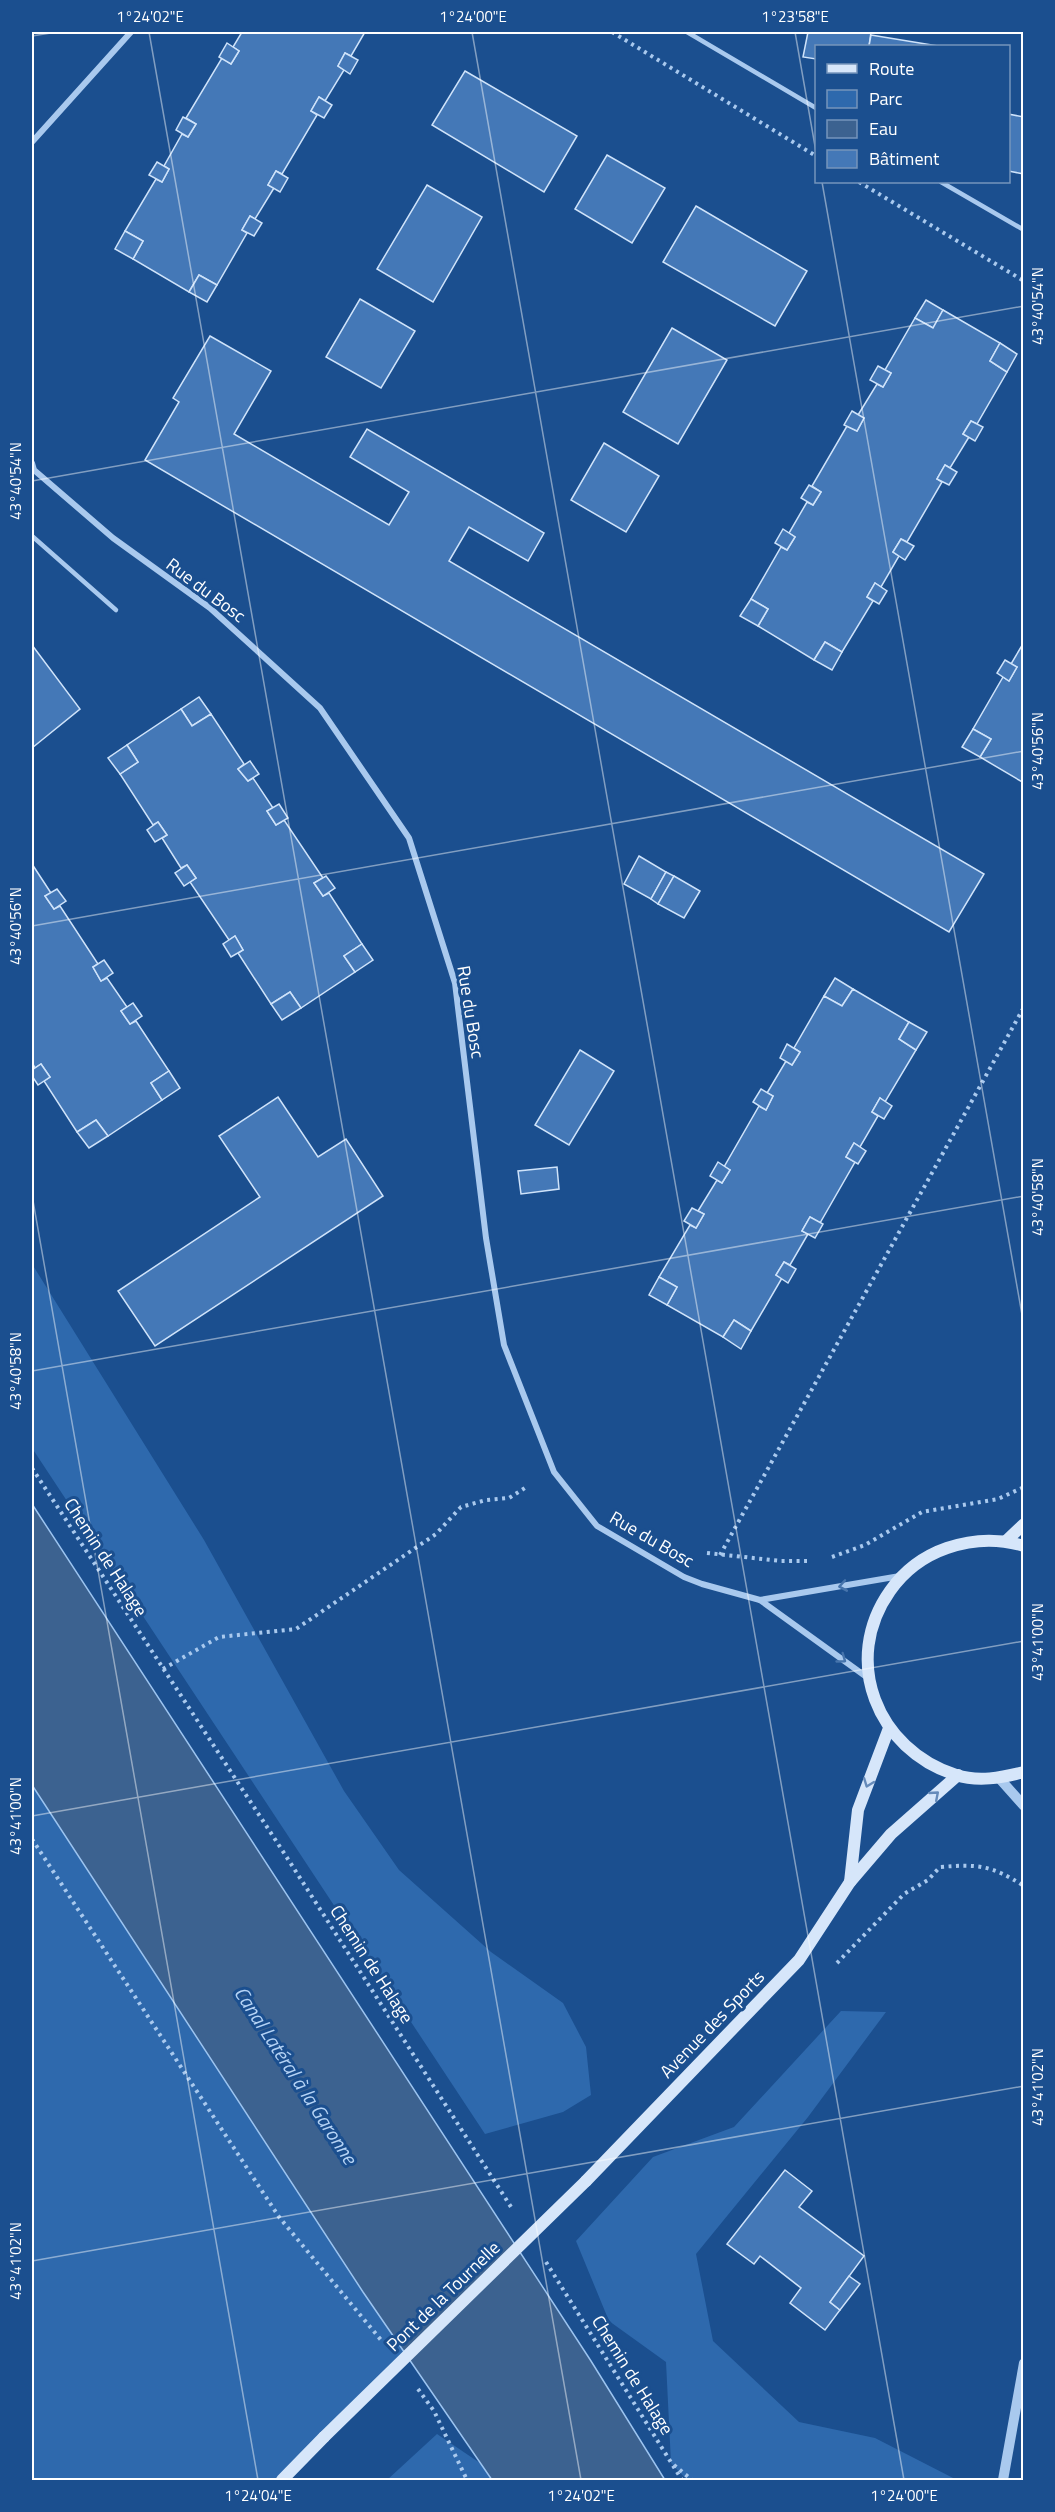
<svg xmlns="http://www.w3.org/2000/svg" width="1055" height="2512" font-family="'Titillium Web',sans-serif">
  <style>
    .green { fill: #2e69ad }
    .water { fill: #3c6290; stroke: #9cc4f0; stroke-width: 1.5 }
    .building { fill: #4478b7; stroke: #cfe3fa; stroke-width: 1.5 }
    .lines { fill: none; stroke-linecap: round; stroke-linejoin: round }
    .path { stroke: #a9c9ee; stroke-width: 4; stroke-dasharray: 3 4.5; stroke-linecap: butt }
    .service { stroke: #a9c9ee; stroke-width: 4.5 }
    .minor { stroke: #a9c9ee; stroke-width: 6 }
    .tertiary { stroke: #a9c9ee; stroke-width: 10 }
    .secondary { stroke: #d6e6fa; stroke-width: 12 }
    .secondary-bridge { stroke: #d6e6fa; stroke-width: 12 }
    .oneway { stroke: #4674ac }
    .oneway2 { stroke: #668bba }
    .ticks { fill: none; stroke: #fff; stroke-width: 1.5; stroke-opacity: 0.45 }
    .labels { text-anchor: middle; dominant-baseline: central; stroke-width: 6; stroke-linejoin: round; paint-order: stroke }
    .street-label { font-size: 18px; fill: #fff; stroke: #1b4f8f }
    .water-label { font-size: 20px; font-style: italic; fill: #b5d3f5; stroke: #1b4f8f }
    .neatline { fill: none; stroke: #fff; stroke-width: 2 }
    .ticks-label { font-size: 15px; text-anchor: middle; fill: #fff }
  </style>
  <rect width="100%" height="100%" fill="#1b4f8f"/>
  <g class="green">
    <path d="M32,1264l172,276 140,251 55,79 92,82 72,51 23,44 5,48 -28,17 -78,22 -453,-686z"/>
    <path d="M32,1785l331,507 48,61 -129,127h-250z"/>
    <path d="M841,2011l45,1 -78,105 -112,137 17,87 86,81 76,16 82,42h-270l-16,-17 -5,-101 -57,-41 -33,-80 77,-84 81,-30z"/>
    <path d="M437,2434l43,29 12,17h-105z"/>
  </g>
  <path class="water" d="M32,1504l559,857 74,119h-173l-129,-188 -331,-507z"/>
  <g class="building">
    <path d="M242,32h123l-14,24 -6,-3 -7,13 6,4 -19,31 -6,-4 -8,14 6,4 -35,59 -6,-3 -8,14 6,3 -19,31 -5,-3 -8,14 5,3 -30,52 -18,-10 -10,17 -56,-33 10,-18 -18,-10 31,-52 6,3 7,-13 -5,-3 18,-32 6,3 8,-13 -10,-6 36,-60 9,6 8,-13 -6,-4z"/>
    <path d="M808,32h63l-2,14h-53v13l-13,-2z"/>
    <path d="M871,35l67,11h-69z"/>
    <path d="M227,43l12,8 -8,13 -12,-7z"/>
    <path d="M345,53l13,7 -8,14 -12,-8z"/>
    <path d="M465,71l112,65 -33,56 -112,-67z"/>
    <path d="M319,97l13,8 -8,13 -13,-7z"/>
    <path d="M1008,114l16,3v57l-16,-3z"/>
    <path d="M183,117l13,7 -8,13 -12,-7z"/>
    <path d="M607,155l58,33 -33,55 -57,-34z"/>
    <path d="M157,162l12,7 -7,13 -13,-7z"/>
    <path d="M276,171l12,7 -8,14 -12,-7z"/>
    <path d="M427,185l55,32 -49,85 -56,-33z"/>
    <path d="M696,206l111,65 -32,55 -112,-64z"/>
    <path d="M250,216l12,7 -8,13 -12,-6z"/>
    <path d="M125,231l18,10 -10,18 -18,-10z"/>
    <path d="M199,275l18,10 -10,17 -18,-10z"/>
    <path d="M360,299l55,32 -34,57 -55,-31z"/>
    <path d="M926,300l17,10 -10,18 -18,-10z"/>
    <path d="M943,310l57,33 -10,18 17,11 -30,52 -6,-3 -8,13 6,3 -19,31 -5,-3 -8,14 5,3 -35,60 -6,-3 -8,13 6,4 -18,31 -6,-4 -8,14 6,4 -31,51 -17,-10 -11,18 -56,-34 10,-17 -17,-10 30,-52 6,3 8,-13 -6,-4 18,-31 6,3 8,-13 -9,-6 35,-60 10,5 7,-13 -6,-3 19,-31 6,3 8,-14 -6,-3 30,-52 18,10z"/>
    <path d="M672,328l55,32 -49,84 -55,-32z"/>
    <path d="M210,336l61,35 -37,63 155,91 20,-33 -59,-35 17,-28 177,104 -16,28 -59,-34 -20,34 535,313 -35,58 -804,-472 34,-58 -6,-4z"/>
    <path d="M1000,343l17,11 -10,18 -17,-11z"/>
    <path d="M878,366l13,7 -8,14 -13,-7z"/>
    <path d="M852,411l12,7 -7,13 -13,-6z"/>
    <path d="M971,421l12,6 -8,14 -12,-7z"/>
    <path d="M604,443l55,33 -33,56 -55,-32z"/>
    <path d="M945,465l12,7 -8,13 -12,-6z"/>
    <path d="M809,485l12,7 -8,13 -12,-7z"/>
    <path d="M783,529l12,8 -8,13 -12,-7z"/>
    <path d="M901,539l13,7 -9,14 -12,-8z"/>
    <path d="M875,583l12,8 -8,13 -12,-7z"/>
    <path d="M751,599l17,10 -10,17 -18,-10z"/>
    <path d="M825,642l17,10 -10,18 -18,-10z"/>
    <path d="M1024,642v141l-44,-26 11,-18 -18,-10 30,-52 6,4 8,-14 -6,-3z"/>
    <path d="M32,645l48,64 -48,39z"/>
    <path d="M1005,660l12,7 -8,14 -12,-8z"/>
    <path d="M199,697l12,17 -19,12 -11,-17z"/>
    <path d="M181,709l11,17 19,-12 33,50 -6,5 10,12 5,-3 20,30 -6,3 9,14 8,-5 39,58 -9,5 9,13 6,-3 33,51 -18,12 11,16 -54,36 -11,-16 -19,12 -33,-51 5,-3 -8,-14 -6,4 -39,-58 6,-4 -9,-13 -6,3 -19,-30 5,-3 -9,-13 -5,3 -33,-51 18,-12 -11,-17z"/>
    <path d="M973,729l18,10 -11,18 -18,-10z"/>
    <path d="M127,745l11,17 -18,12 -12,-16z"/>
    <path d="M250,761l9,13 -11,7 -10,-12z"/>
    <path d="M279,804l9,14 -12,7 -9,-14z"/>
    <path d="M158,822l9,13 -12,7 -8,-12z"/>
    <path d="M639,856l27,16 -15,27 -27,-15z"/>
    <path d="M32,864l19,29 -6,3 9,13 6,-3 38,58 -5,3 8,14 6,-3 20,29 -6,4 9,13 6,-3 33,50 -18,12 11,17 -54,36 -12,-16 -19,12 -33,-51 6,-4 -9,-13 -6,4 -3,-6z"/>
    <path d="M187,865l9,13 -12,8 -9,-13z"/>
    <path d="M666,872l8,4 -16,28 -7,-5z"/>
    <path d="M326,876l9,12 -12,8 -9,-13z"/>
    <path d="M674,876l26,15 -16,27 -26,-14z"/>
    <path d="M57,889l9,12 -12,8 -9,-13z"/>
    <path d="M235,936l8,14 -12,7 -8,-13z"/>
    <path d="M362,944l11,16 -18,12 -11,-16z"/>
    <path d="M104,960l9,13 -12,8 -8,-14z"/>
    <path d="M835,978l18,11 -11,17 -18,-10z"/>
    <path d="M853,989l56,33 -10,17 17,11 -31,52 -5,-4 -8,14 6,4 -18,31 -6,-4 -8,14 9,5 -35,61 -10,-6 -8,14 6,3 -18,31 -6,-3 -8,13 6,3 -31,53 -17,-11 -11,17 -56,-32 10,-18 -18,-10 31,-52 6,3 8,-14 -6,-3 19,-31 5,3 8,-13 -6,-3 35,-61 7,4 7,-14 -6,-3 19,-32 6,4 8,-13 -6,-4 30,-52 18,10z"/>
    <path d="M290,992l11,16 -19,12 -11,-16z"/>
    <path d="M133,1003l9,13 -12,8 -9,-13z"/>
    <path d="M909,1022l18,10 -11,18 -17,-11z"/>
    <path d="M787,1044l13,8 -8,13 -12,-7z"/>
    <path d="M580,1050l34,21 -45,74 -34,-20z"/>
    <path d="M41,1064l9,13 -12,8 -6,-9v-6z"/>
    <path d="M169,1071l11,17 -18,12 -11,-17z"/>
    <path d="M761,1089l12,7 -7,14 -13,-8z"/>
    <path d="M278,1097l40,60 28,-18 37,57 -228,150 -37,-55 142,-94 -41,-61z"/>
    <path d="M880,1098l12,8 -8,13 -12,-7z"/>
    <path d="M96,1120l12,16 -19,12 -12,-16z"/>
    <path d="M854,1143l12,8 -8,13 -12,-7z"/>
    <path d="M718,1162l12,8 -8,13 -12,-7z"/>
    <path d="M557,1167l2,22 -38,5 -3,-23z"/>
    <path d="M692,1208l12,6 -8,14 -12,-7z"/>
    <path d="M810,1217l13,7 -8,14 -13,-7z"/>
    <path d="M784,1262l12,7 -8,14 -12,-8z"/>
    <path d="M659,1277l18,10 -10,18 -18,-10z"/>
    <path d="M734,1320l17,11 -10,18 -18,-12z"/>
    <path d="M785,2170l27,21 -13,16 65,49 -34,46 10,8 -15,20 -35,-27 11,-15 -41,-32 -6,8 -27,-20z"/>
    <path d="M849,2276l11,8 -20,26 -10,-8z"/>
  </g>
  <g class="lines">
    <g class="path">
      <path d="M612,32l204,124"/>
      <path d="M859,182l165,99"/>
      <path d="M32,1468l252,385 229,357"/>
      <path d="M707,1553l74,8h26"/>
      <path d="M720,1555l304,-548"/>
      <path d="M832,1557l33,-12 57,-33 76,-13 26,-12"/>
      <path d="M163,1669l56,-32 77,-8 140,-95 25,-27 25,-7 23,-2 19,-12"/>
      <path d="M32,1839l247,378 102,123"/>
      <path d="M837,1963l67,-69 24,-14 12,-13c38,-3 51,-2 84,19"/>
      <path d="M546,2262l136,218"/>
      <path d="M418,2389l16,22 33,69"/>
      <path d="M674,2465l18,15"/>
    </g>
    <g class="service">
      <path d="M687,32l129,76"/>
      <path d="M941,182l83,48"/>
      <path d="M32,536l84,74"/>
    </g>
    <g class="minor">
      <path d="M32,142l99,-110"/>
      <path d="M32,463l2,7 79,68 97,70 110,100 89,130 46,145 31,255 18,107 50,127 43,54 87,51 18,7 58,16 108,78"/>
      <path d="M760,1600l140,-24"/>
    </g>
    <g class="tertiary">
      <path d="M999,1778l25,28"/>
      <path d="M1003,2480l21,-117"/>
    </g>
    <g class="secondary">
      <path d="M1006,1541l18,-17"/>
      <path d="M1024,1546c-26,-8 -51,-7 -77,2 -23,8 -43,23 -57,43 -49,69 -13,159 66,184 22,7 45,3 68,-3"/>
      <path d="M850,1882l8,-72 31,-82"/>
      <path d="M586,2181l213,-221 51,-78 41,-48 67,-59"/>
      <path d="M282,2480l42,-43"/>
    </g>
    <path class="secondary-bridge" d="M324,2437l262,-256"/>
  </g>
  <defs><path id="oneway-chevron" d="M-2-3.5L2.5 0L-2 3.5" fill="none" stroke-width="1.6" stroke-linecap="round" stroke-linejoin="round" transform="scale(1.5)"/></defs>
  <g class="oneway">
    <use href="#oneway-chevron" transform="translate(843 1586) rotate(170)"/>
    <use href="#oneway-chevron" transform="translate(842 1659) rotate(36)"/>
  </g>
  <g class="oneway2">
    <use href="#oneway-chevron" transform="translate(868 1783) rotate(111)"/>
    <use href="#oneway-chevron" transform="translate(935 1795) rotate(-41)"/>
  </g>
  <path class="ticks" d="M149,32l432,2448M472,32l432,2448M795,32l21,120M32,36l25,-4M822,182l202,1144M32,481l992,-175M32,926l992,-175M32,1195l226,1285M32,1371l992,-175M32,1816l992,-175M32,2261l992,-175"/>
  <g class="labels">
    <g class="street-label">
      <text transform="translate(206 590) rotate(37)">Rue du Bosc</text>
      <text transform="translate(471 1012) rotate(81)">Rue du Bosc</text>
      <text transform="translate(652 1539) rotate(30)">Rue du Bosc</text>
      <text transform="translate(106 1557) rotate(57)">Chemin de Halage</text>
      <text transform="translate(372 1964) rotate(57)">Chemin de Halage</text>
      <text transform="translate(712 2024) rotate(-46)">Avenue des Sports</text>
      <text transform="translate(443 2296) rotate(-44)">Pont de la Tournelle</text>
      <text transform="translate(633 2375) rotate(58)">Chemin de Halage</text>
    </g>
    <g class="water-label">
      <text transform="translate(296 2075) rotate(57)">Canal Latéral à la Garonne</text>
    </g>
  </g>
  <rect width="1055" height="2512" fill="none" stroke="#1b4f8f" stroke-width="66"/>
  <rect x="815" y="45" width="195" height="138" fill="#1b4f8f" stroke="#7695bc" stroke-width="1.5"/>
  <rect x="827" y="64" width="30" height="9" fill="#d6e6fa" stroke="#7695bc" stroke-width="1.5"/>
  <text x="869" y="75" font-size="18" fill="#ffffff">Route</text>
  <rect x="827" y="90" width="30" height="18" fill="#2e69ad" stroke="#7695bc" stroke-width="1.5"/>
  <text x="869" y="105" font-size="18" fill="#ffffff">Parc</text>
  <rect x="827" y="120" width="30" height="18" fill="#3c6290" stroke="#7695bc" stroke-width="1.5"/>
  <text x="869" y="135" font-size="18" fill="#ffffff">Eau</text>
  <rect x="827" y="150" width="30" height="18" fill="#4478b7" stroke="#7695bc" stroke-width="1.5"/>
  <text x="869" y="165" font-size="18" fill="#ffffff">Bâtiment</text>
  <rect x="33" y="33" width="989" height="2446" class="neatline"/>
  <g class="ticks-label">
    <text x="150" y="22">1°24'02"E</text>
    <text x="473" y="22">1°24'00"E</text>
    <text x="795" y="22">1°23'58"E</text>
    <text transform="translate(1038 306) rotate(-90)" y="5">43°40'54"N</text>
    <text transform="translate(16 481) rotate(-90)" y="5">43°40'54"N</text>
    <text transform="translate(1038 751) rotate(-90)" y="5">43°40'56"N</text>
    <text transform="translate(16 926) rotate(-90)" y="5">43°40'56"N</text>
    <text transform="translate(1038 1197) rotate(-90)" y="5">43°40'58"N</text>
    <text transform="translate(16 1371) rotate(-90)" y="5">43°40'58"N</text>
    <text transform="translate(1038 1642) rotate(-90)" y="5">43°41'00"N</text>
    <text transform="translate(16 1816) rotate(-90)" y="5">43°41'00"N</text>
    <text transform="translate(1038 2087) rotate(-90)" y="5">43°41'02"N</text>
    <text transform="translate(16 2261) rotate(-90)" y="5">43°41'02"N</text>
    <text x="258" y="2501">1°24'04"E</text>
    <text x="581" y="2501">1°24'02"E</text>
    <text x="904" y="2501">1°24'00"E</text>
  </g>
</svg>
